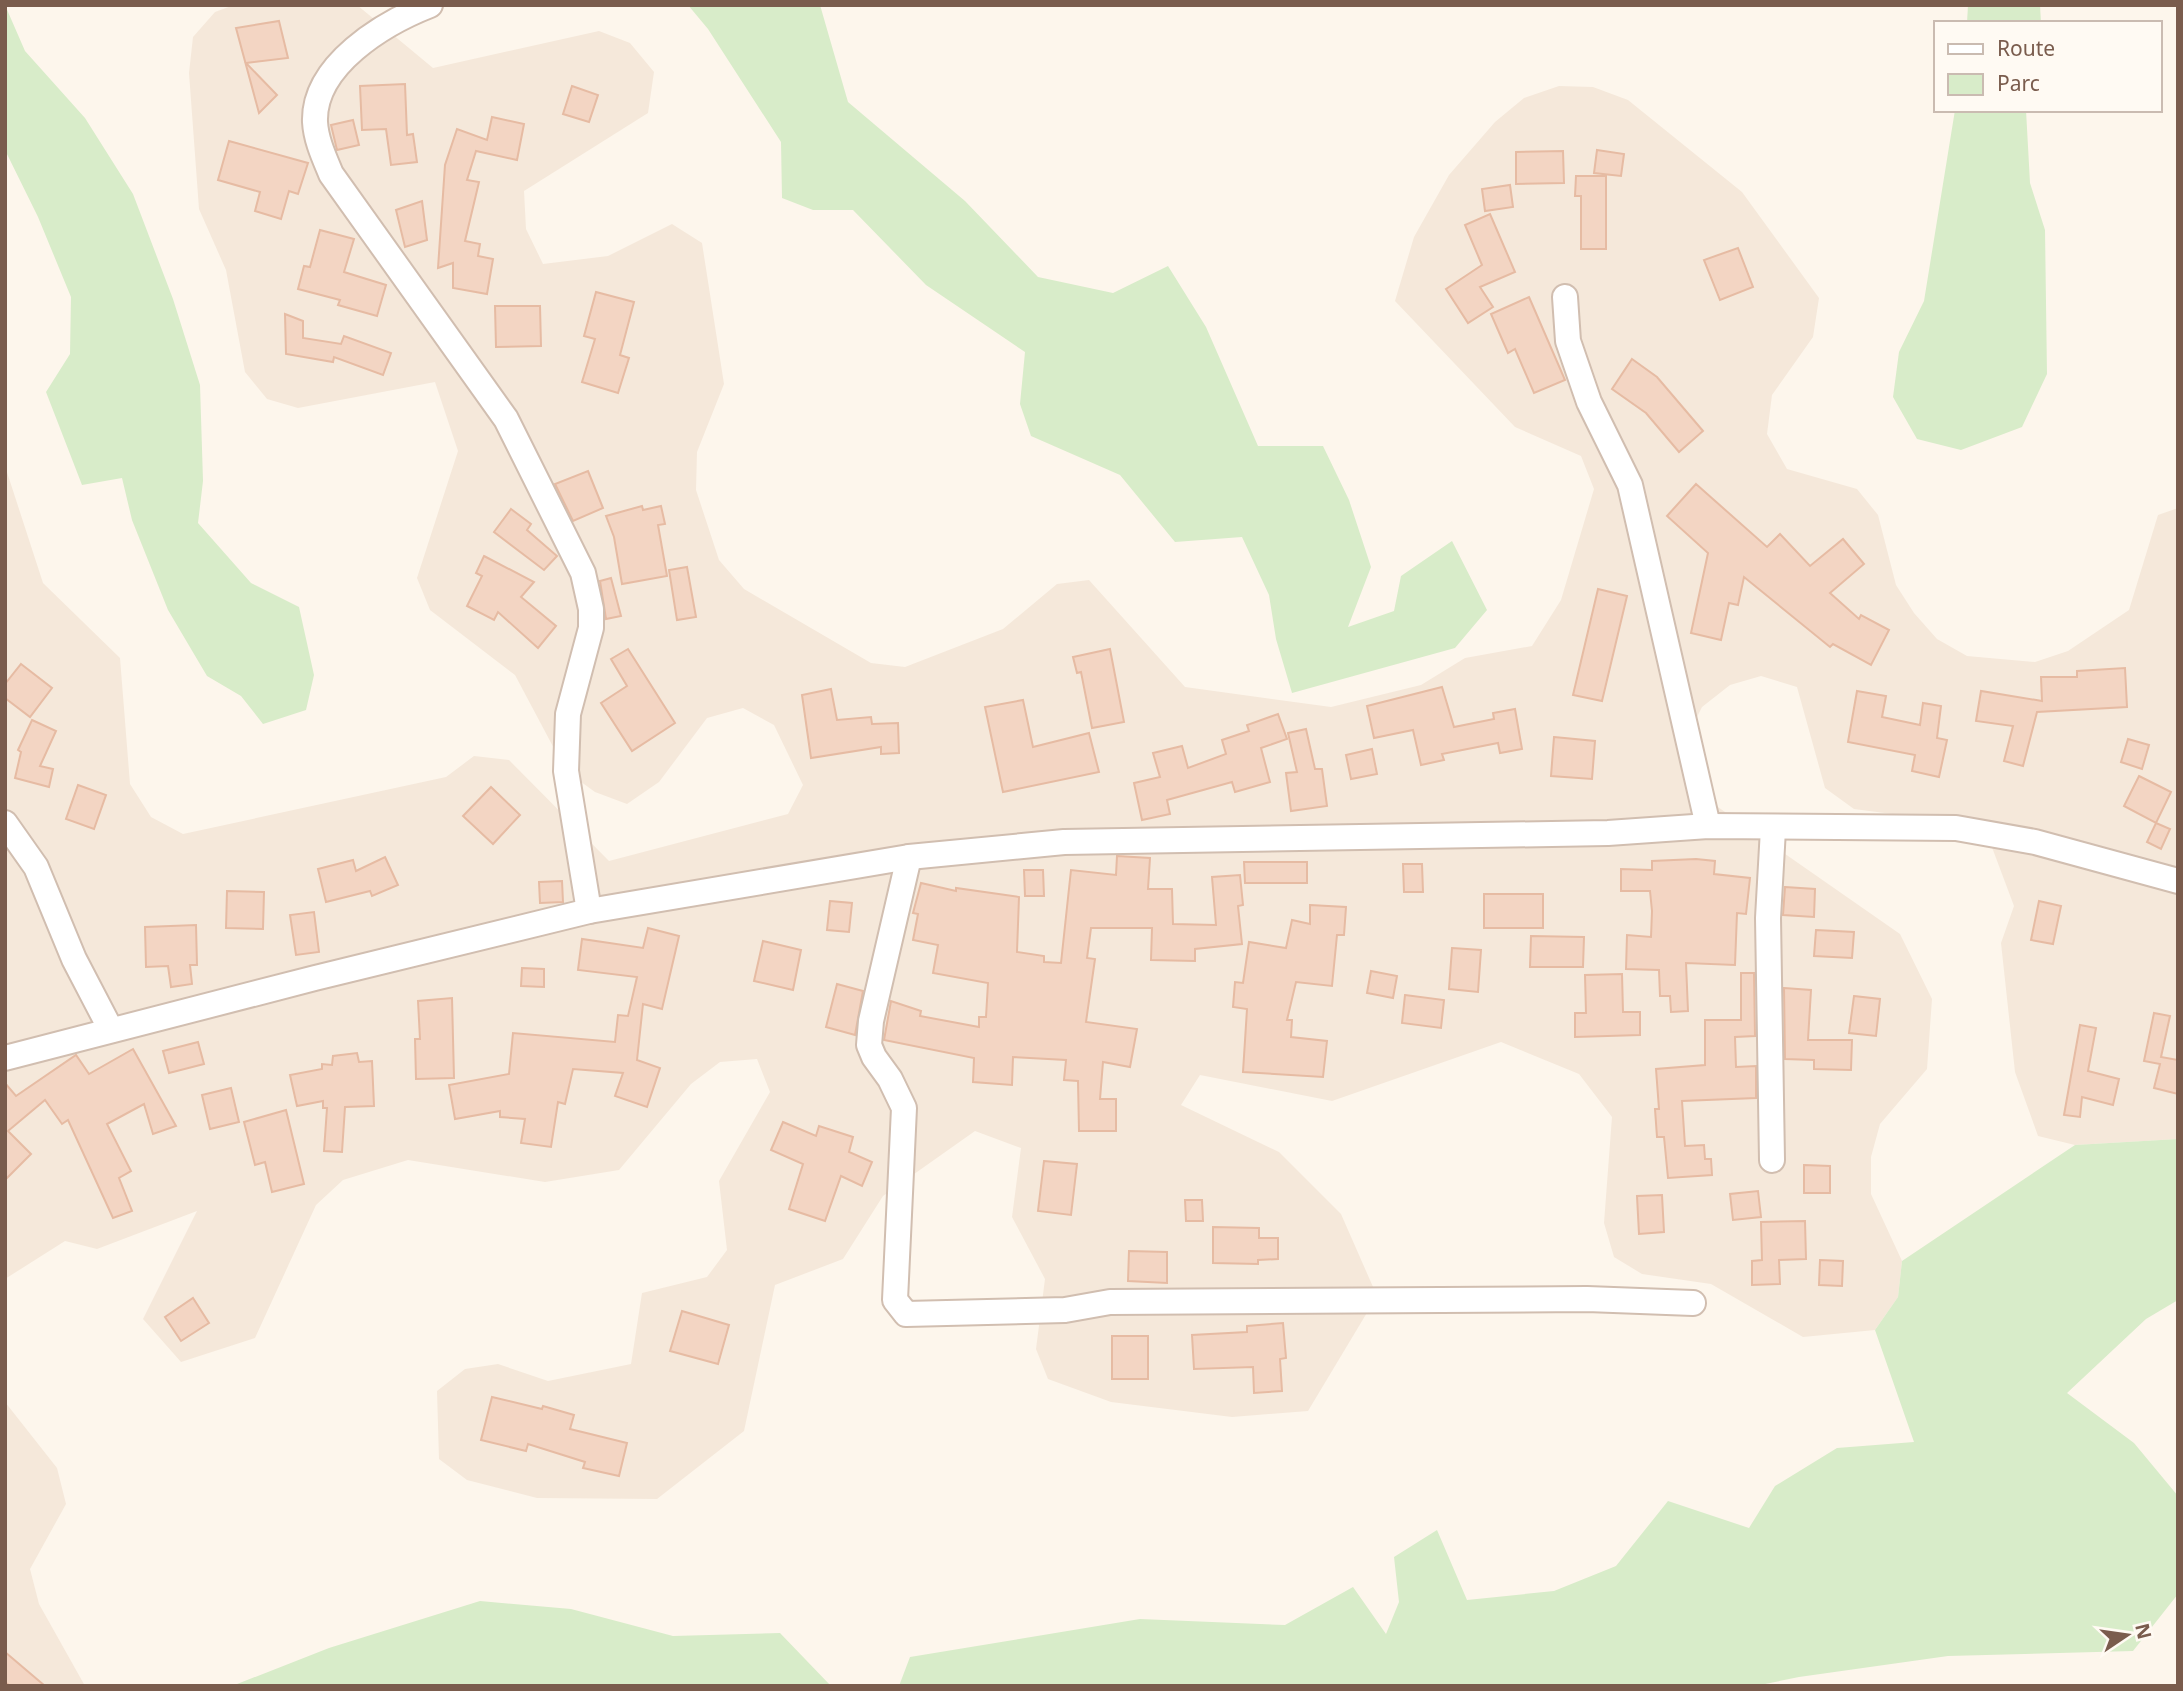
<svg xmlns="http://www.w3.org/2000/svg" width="2183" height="1691" font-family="'Noto Sans',sans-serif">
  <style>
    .residential { fill: #f5e8da }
    .green { fill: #d8ecc9 }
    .building { fill: #f3d5c3; stroke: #e6bba3; stroke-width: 2 }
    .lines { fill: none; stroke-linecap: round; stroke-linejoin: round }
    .minor-casing { stroke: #d1beb0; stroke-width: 28 }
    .minor { stroke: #fff; stroke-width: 24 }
  </style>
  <rect width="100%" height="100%" fill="#fdf6ec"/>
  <g class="residential">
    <path d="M234,5h123l76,63 166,-37 31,12 24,29 -6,41 -124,78 2,38 17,35 65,-8 64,-32 30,19 22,141 -27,68 -1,38 23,70 25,29 127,74 34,4 98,-38 54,-45 32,-4 96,107 146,20 90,-22 44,-27 67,-12 29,-46 33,-111 -13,-33 -66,-29 -120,-126 19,-64 35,-62 46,-53 29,-24 35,-12 34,1 35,13 114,92 77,106 -6,39 -41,58 -5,39 20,35 70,20 21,26 18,70 18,28 23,26 30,17 68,6 33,-11 61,-41 29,-95 20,-7v631l-103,6 -37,-9 -23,-64 -14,-129 13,-37 -30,-80 -130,-17 -29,-21 -28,-101 -36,-11 -31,9 -28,22 -15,30 28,68 185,129 32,65 -5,70 -47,55 -9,33v37l31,67 -4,36 -23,33 -72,7 -92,-53 -69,-10 -28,-17 -10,-34 8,-106 -33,-43 -78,-32 -169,59 -132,-26 -19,30 98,47 62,62 36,82 -69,115 -76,6 -121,-15 -63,-23 -12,-30 9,-70 -33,-62 9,-69 -46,-17 -92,65 -40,63 -68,26 -31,146 -87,68 -120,-1 -70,-18 -28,-21 -2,-68 28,-22 33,-5 50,17 83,-17 11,-71 65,-16 20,-27 -8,-69 51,-89 -13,-33 -37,3 -29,22 -72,86 -74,12 -137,-22 -65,20 -27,25 -61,133 -74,24 -38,-43 54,-108 -100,38 -32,-8 -60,38v-813l38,117 77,75 10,126 21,33 32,17 263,-57 28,-21 35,4 100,101 179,-47 15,-29 -29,-60 -31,-17 -36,10 -48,64 -32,22 -32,-12 -29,-21 -51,-96 -85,-65 -13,-32 41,-127 -23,-69 -137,26 -31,-9 -22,-27 -19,-102 -27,-61 -10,-136 4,-36 22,-25z"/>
    <path d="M5,1402l52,66 9,36 -36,65 9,35 46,82h-80z"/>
  </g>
  <g class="green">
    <path d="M5,5l20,46 60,67 48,76 40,105 27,86 3,96 -5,42 53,60 48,24 15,68 -8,35 -43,14 -22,-28 -34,-20 -39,-66 -36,-90 -10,-42 -40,7 -36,-93 24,-38 1,-57 -33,-80 -33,-67z"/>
    <path d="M688,5h132l28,97 117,99 73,76 75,16 55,-27 38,61 52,119h65l26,54 22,67 -23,60 46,-16 7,-35 51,-35 35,69 -32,38 -163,45 -16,-54 -7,-44 -27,-58 -67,5 -55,-67 -89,-39 -11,-32 5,-52 -99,-67 -73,-75h-40l-31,-12 -1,-56 -73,-113z"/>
    <path d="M1968,5h72l1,18h-74z"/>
    <path d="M1955,110h71l4,73 15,47 2,144 -25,53 -61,23 -44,-11 -24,-42 6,-45 25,-51z"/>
    <path d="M2178,1139v161l-32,19 -79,74 67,50 44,53v98l-45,57 -185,5 -149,21 -44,9h-856l11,-29 230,-38 145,6 68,-38 33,47 13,-32 -5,-45 43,-27 30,70 87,-9 62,-25 52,-65 81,27 26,-42 62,-38 77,-6 -39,-112 23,-33 4,-36 173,-116z"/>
    <path d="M480,1601l91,8 102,27 107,-3 51,53h-599l97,-38z"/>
  </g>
  <g class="building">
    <path d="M279,21l9,37 -42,5 31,32 -18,18 -23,-85z"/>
    <path d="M405,84l2,51 6,-1 4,28 -26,3 -5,-36 -24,1 -2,-44z"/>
    <path d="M572,86l26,9 -9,27 -26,-8z"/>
    <path d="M492,117l32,7 -7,36 -41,-9 -9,29 12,2 -14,59 15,3 -2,12 15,3 -6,35 -34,-6v-25l-15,5 7,-103 12,-36 30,11z"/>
    <path d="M353,120l6,25 -22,5 -6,-25z"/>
    <path d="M229,141l79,22 -10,31 -9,-3 -8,28 -26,-8 5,-19 -42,-12z"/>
    <path d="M1597,150l27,4 -3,22 -27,-3z"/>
    <path d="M1563,151l1,32 -48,1v-32z"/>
    <path d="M1576,176h30v73h-25v-53h-6z"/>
    <path d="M1510,185l3,22 -28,4 -3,-22z"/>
    <path d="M422,201l5,39 -22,7 -9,-37z"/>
    <path d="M1490,214l25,58 -35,15 13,20 -25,16 -22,-34 36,-24 -17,-40z"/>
    <path d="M320,230l34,9 -10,33 42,13 -9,31 -39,-11 2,-5 -42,-11 6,-23 6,1z"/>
    <path d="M1738,248l15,39 -33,13 -16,-40z"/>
    <path d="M596,292l38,10 -14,53 9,3 -11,35 -36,-11 13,-43 -11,-3z"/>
    <path d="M1529,297l36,83 -31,13 -19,-44 -7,4 -17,-39z"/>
    <path d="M495,306h45l1,40 -45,1z"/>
    <path d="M285,314l18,7v17l38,6 3,-8 47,17 -8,22 -49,-18 -1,5 -47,-8z"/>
    <path d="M1632,359l25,18 46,54 -24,21 -33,-39 -34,-24z"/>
    <path d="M588,471l15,37 -30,13 -18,-37z"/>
    <path d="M1696,484l71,63 13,-13 30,32 33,-27 21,25 -34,29 29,26 2,-4 28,15 -18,35 -38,-21 -3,3 -86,-70 -6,28 -9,-2 -8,37 -30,-7 17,-80 -41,-37z"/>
    <path d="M642,506l1,4 18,-4 4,18 -7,1 9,51 -45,8 -8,-47 -8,-21z"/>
    <path d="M511,509l20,15 -4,6 30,26 -13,14 -50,-38z"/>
    <path d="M484,556l50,26 -13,15 35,29 -18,22 -40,-36 -4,8 -27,-14 15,-30 -6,-3z"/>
    <path d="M687,567l9,50 -19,3 -8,-50z"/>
    <path d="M611,578l10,38 -15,3 -6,-38z"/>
    <path d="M1598,589l29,7 -25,105 -29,-6z"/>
    <path d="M628,649l47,74 -43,28 -31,-48 26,-17 -16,-27z"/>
    <path d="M1110,649l14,73 -32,6 -11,-56 -4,1 -4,-16z"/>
    <path d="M21,664l31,24 -22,29 -25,-19v-14z"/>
    <path d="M2125,668l2,39 -90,5 -14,54 -19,-5 9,-35 -37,-5 5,-30 61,10 -1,-24h36v-6z"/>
    <path d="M1442,687l12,40 40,-8 -1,-6 22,-4 7,40 -22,4 -2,-10 -56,11 2,6 -23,5 -8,-35 -39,8 -7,-32z"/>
    <path d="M831,689l6,31 34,-3 1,7 26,-1 1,30 -18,1v-7l-70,11 -9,-63z"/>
    <path d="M1857,691l29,5 -4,21 38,8 3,-22 18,3 -4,32 10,2 -8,37 -27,-6 3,-16 -67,-13z"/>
    <path d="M1023,700l10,47 56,-14 10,39 -96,20 -18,-85z"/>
    <path d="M1278,714l9,25 -26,9 9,34 -35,10 -3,-10 -65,18 3,14 -28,6 -8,-37 26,-6 -7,-24 29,-7 6,22 38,-14 -4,-14 27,-9 -2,-6z"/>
    <path d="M32,720l24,11 -16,35 13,3 -4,18 -34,-9 6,-26 -3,-2z"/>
    <path d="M1306,729l9,40h7l5,37 -36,5 -5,-38 11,-1 -9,-39z"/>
    <path d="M1554,737l41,4 -3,38 -41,-3z"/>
    <path d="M2128,739l21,6 -7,24 -21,-7z"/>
    <path d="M1372,749l5,25 -26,5 -5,-24z"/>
    <path d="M2139,776l32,16 -15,31 -32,-17z"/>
    <path d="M78,785l28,10 -12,34 -28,-10z"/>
    <path d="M491,787l29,28 -27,29 -30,-28z"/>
    <path d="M2156,823l14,6 -9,20 -14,-7z"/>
    <path d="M1117,856l33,2 -2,31h24l1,35 43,1 -4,-48 28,-2 3,30 -5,1 4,38 -47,5v12l-44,-1 1,-32h-61l-4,30 8,1 -9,63 51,7 -7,38 -27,-5 -3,37h16v32h-37l-1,-50 -14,-1 2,-20 -53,-3 -1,28 -39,-3 1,-24 -90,-18 7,-39 30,10 -1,5 59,11v-10h7l2,-34 -55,-10 5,-28 -25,-5 5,-26 -5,-1 8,-30 35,8v-3l63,9 -2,55 27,4v6l17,1 10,-93 45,5z"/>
    <path d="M385,857l13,28 -26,11 -2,-5 -44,11 -8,-33 35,-9 3,11z"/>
    <path d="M1696,859l19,2 -1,13 36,4 -4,36 -9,-1 -2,52 -49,-2 2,48 -17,1 -1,-16h-10l-1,-26 -33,-1 1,-34 24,2 1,-26 -2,-20h-29v-22l31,1v-9z"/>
    <path d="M1244,862h63v21h-62z"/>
    <path d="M1403,864h19l1,28h-19z"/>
    <path d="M1024,870h19l1,26h-19z"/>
    <path d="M562,881l1,21 -23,1 -1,-21z"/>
    <path d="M1785,887l30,2 -1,28 -31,-2z"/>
    <path d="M227,891l37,1 -1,37 -37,-1z"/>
    <rect x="1484" y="894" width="59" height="34"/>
    <path d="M830,901l22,2 -3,29 -22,-2z"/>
    <path d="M2039,901l22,5 -8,38 -22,-4z"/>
    <path d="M1310,905l36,2 -2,28h-7l-5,51 -36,-4 -9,38h5l-1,17 36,4 -4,36 -80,-5 4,-63 -14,-2 2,-25 8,1 6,-41 37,6 6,-28 18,4z"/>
    <path d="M314,912l5,40 -23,3 -6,-40z"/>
    <path d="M196,925l1,40h-7l2,19 -21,3 -3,-21 -22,1 -1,-40z"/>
    <path d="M648,928l31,8 -17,73 -19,-5 -6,56 23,8 -13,39 -32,-11 8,-23 -50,-4 -8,35 -7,-2 -7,45 -30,-4 4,-24 -25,-2v-6l-45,8 -6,-34 60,-11 4,-41 102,9 3,-27 10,1 9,-39 -59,-7 4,-31 61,9z"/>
    <path d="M1816,930l38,2 -2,26 -38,-2z"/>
    <path d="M1531,936l53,1 -1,30h-53z"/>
    <path d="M763,941l38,9 -8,40 -39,-9z"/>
    <path d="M1452,948l29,2 -3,42 -29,-3z"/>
    <path d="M522,968l22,1v18l-23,-1z"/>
    <path d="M1371,971l26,5 -4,22 -26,-5z"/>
    <path d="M1741,973h13l1,63 -20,1 1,30 20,-1v32l-74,3 3,45 19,-1 1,14h6l1,16 -44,3 -4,-41h-7l-2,-28h4l-3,-40 49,-4v-45h36z"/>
    <path d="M1622,974l1,38h17v23l-65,2v-24h11l-1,-38z"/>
    <path d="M837,984l26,7 -8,44 -29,-8z"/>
    <path d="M1784,988l27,2 -3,50h44l-1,30 -37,-1v-9l-29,-1z"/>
    <path d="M1405,995l39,5 -3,28 -39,-5z"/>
    <path d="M1854,996l26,3 -4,37 -27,-3z"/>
    <path d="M452,998l2,80 -38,1 -1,-40h5l-2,-38z"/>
    <path d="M2154,1013l16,3 -9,41 17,3v34l-24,-6 6,-24 -16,-3z"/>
    <path d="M2080,1025l16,3 -8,43 31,8 -6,26 -31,-8 -2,20 -16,-2z"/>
    <path d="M198,1042l6,22 -35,9 -6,-22z"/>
    <path d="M133,1049l43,77 -23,8 -9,-30 -37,20 24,47 -12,7 13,33 -19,7 -45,-98 -6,4 -17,-24 -37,31 23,23 -26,26v-97l11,13 60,-41 13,19z"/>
    <path d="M357,1053l2,9 13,-1 2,45 -29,1 -3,45 -18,-1 3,-43h-4v-7l-26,5 -7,-31 32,-6v-5l10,1 1,-9z"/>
    <path d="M231,1088l8,34 -29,7 -8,-34z"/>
    <path d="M286,1110l18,74 -32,8 -7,-30 -10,3 -11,-43z"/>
    <path d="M783,1122l33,14 3,-10 34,11 -4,15 23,10 -10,24 -21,-10 -16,45 -36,-12 14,-45 -32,-14z"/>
    <path d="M1044,1161l33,3 -6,51 -33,-4z"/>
    <path d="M1804,1165l26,1v27h-26z"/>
    <path d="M1758,1191l3,26 -28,3 -3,-26z"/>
    <path d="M1662,1195l2,37 -25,2 -2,-38z"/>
    <path d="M1185,1200h17l1,21h-17z"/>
    <path d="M1805,1221l1,38 -27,1 1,24 -28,1v-24l10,-1 -1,-38z"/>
    <path d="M1213,1227l46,1v10h19v21l-20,1v4l-45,-1z"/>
    <path d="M1129,1251l38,1v31l-39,-2z"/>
    <path d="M1820,1260l23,1 -1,25 -23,-1z"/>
    <path d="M193,1298l16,25 -28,18 -16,-24z"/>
    <path d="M682,1311l47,14 -11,39 -48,-13z"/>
    <path d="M1283,1323l3,35 -6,1 2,32 -28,2 -1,-26 -59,2 -2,-34 55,-3v-6z"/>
    <rect x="1112" y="1336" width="36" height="43"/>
    <path d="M492,1397l50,12 1,-3 31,9 -4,14 57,14 -8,33 -36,-8 2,-6 -57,-18 -2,7 -45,-11z"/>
    <path d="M5,1652l40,34h-35l-5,-4z"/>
  </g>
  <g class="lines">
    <defs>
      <g id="minor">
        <path d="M430,5c-46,18 -117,60 -115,117 1,18 9,35 16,52l175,245 77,154 8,36v19l-23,86 -2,57 23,140"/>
        <path d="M1565,297l3,44 21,61 41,83 78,341"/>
        <path d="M5,823l31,44 38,92 37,71"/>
        <path d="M909,857l-38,164 -2,24 5,12 16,22 14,29 -9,192 11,14 159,-4 45,-8 477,-3 106,4"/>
        <path d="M5,1058l310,-80 274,-67 320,-54 155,-15 544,-9 100,-7 248,2 79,14 143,39"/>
        <path d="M1772,1160l-4,-242 5,-89"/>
      </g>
    </defs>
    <use href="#minor" class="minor-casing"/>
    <use href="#minor" class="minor"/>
  </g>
  <rect width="2183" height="1691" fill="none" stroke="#7a5c4d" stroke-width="14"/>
  <rect x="1934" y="21" width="228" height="91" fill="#fffaf3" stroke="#cabbb1" stroke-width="2"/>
  <rect x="1948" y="44" width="35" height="10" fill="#ffffff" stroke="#cabbb1" stroke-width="2"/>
  <text x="1997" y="56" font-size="21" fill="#7a5c4d">Route</text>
  <rect x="1948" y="74" width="35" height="21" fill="#d8ecc9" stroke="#cabbb1" stroke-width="2"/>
  <text x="1997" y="91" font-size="21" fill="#7a5c4d">Parc</text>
  <g transform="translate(2127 1635) rotate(77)" stroke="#fffaf3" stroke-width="5" paint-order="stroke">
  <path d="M0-5L12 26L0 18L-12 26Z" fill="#7a5c4d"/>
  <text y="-10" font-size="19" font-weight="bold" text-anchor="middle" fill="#7a5c4d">N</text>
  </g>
</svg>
